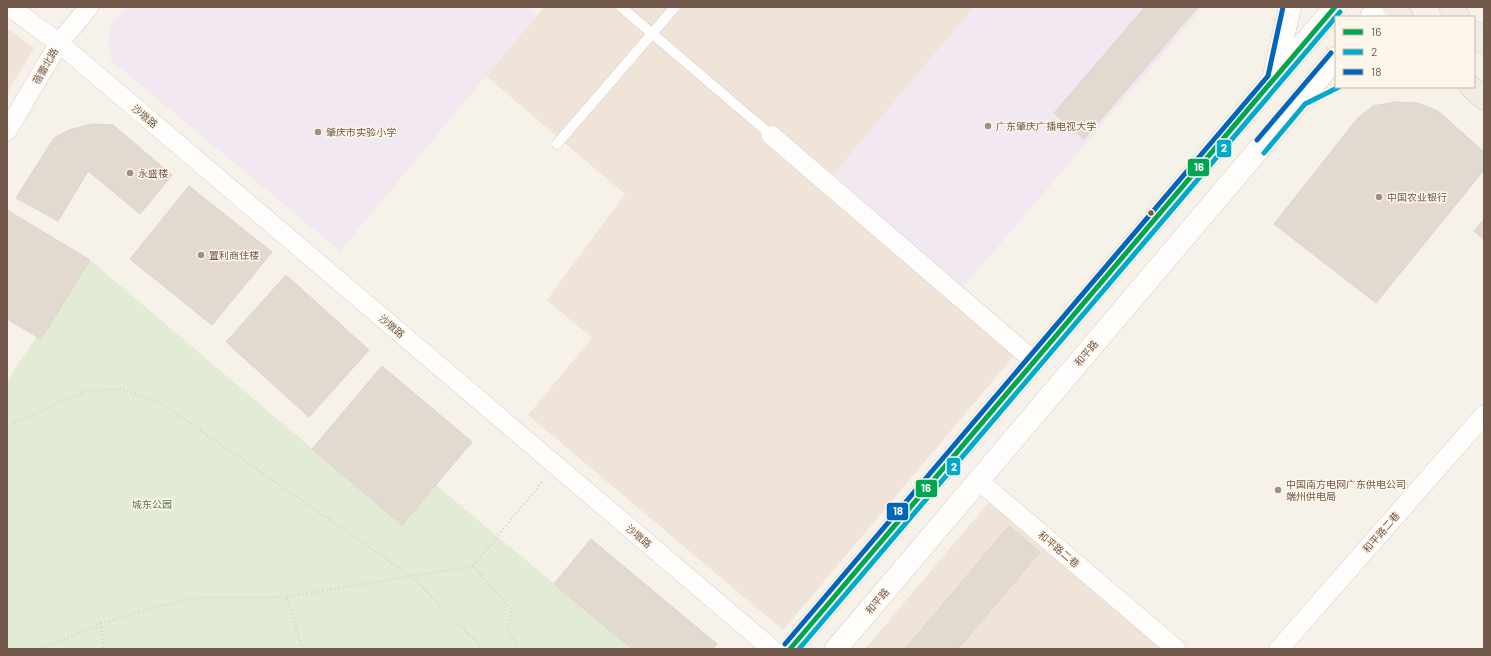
<svg xmlns="http://www.w3.org/2000/svg" width="1491" height="656" font-family="Barlow,'Noto Sans SC',sans-serif">
  <style>
    .residential { fill: #efe4d7 }
    .education { fill: #f2e8f1 }
    .green { fill: #e2ecd5 }
    .building { fill: #e2d9d1; stroke: #ded4cc }
    .lines { fill: none; stroke-linecap: round; stroke-linejoin: round }
    .service-casing { stroke: #d5cec8; stroke-width: 11 }
    .minor-casing { stroke: #d5cec8; stroke-width: 20 }
    .secondary-casing { stroke: #d4cdc6; stroke-width: 23 }
    .primary-casing { stroke: #d5ccc5; stroke-width: 23 }
    .path { stroke: #d8d1cd; stroke-width: 2.5; stroke-dasharray: 1 3; stroke-linecap: butt }
    .service { stroke: #fefdfc; stroke-width: 10 }
    .minor { stroke: #fefdfc; stroke-width: 19 }
    .secondary { stroke: #fefdfc; stroke-width: 22 }
    .primary { stroke: #f1ede5; stroke-width: 22 }
    .bus-1-casing { stroke: #fef6ea; stroke-width: 8 }
    .bus-2-casing { stroke: #fef6ea; stroke-width: 8 }
    .bus-3-casing { stroke: #fef6ea; stroke-width: 8 }
    .bus-1 { stroke: #00a651; stroke-width: 5 }
    .bus-2 { stroke: #00a9ce; stroke-width: 5 }
    .bus-3 { stroke: #0065bd; stroke-width: 5 }
    .poi-dot { fill: #a08e82; stroke: #fef6ea; stroke-width: 1.5 }
    .bus-dot { fill: #72594b; stroke: #fef6ea; stroke-width: 1.5 }
    .labels { text-anchor: middle; dominant-baseline: central; stroke-width: 3; stroke-linejoin: round; paint-order: stroke }
    .street-label { font-size: 10px; fill: #72594b; stroke: #fef6ea }
    .poi-label { font-size: 10px; fill: #72594b; stroke: #fef6ea; text-anchor: start }
    .park-label { font-size: 10px; fill: #537744; stroke: #fef6ea }
    .line-badge { stroke: #fef6ea; stroke-width: 1.5 }
    .badge-label { font-size: 11px; text-anchor: middle; font-weight: bold; fill: #fff }
  </style>
  <rect width="100%" height="100%" fill="#f6f1e9"/>
  <g class="residential">
    <path d="M544,7h430l-50,60 27,223 67,61 -235,279 -255,-215 64,-77 -45,-38 78,-106 -139,-118z"/>
    <path d="M7,28l27,20 -27,45z"/>
    <path d="M990,501l171,145 -2,3h-294z"/>
  </g>
  <g class="education">
    <path d="M127,7h400l10,8 -197,236 -229,-191 -3,-16 3,-18z"/>
    <path d="M974,7h229l-246,287 -132,-110z"/>
  </g>
  <path class="green" d="M89,259l313,266 34,-40 196,164h-625v-268z"/>
  <g class="building">
    <path d="M1145,7h53l-114,132 -30,-26z"/>
    <path d="M1395,102l23,1 20,8 46,41v18l-108,133 -102,-79 83,-105 16,-13z"/>
    <path d="M92,124l21,1 59,50 -32,39 -52,-43 -30,50 -42,-23 38,-60 15,-8z"/>
    <path d="M189,186l83,66 -60,73 -82,-66z"/>
    <path d="M7,210l83,50 -49,79 -34,-20z"/>
    <path d="M1484,219v21l-10,-9z"/>
    <path d="M286,275l83,75 -60,67 -83,-75z"/>
    <path d="M382,366l90,76 -70,83 -90,-76z"/>
    <path d="M1009,526l31,26 -82,97h-53z"/>
    <path d="M591,539l126,105 -4,5h-81l-78,-65z"/>
  </g>
  <g class="lines">
    <defs>
      <g id="service">
        <path d="M621,7l150,128"/>
        <path d="M557,144l118,-137"/>
      </g>
      <g id="minor">
        <path d="M10,7l49,36 713,606"/>
        <path d="M7,131l52,-88 30,-36"/>
        <path d="M771,135l263,226"/>
        <path d="M978,480l198,169"/>
        <path d="M1279,649l205,-234"/>
      </g>
      <g id="secondary">
        <path d="M1371,17l9,-10"/>
        <path d="M1274,76l16,-69"/>
        <path d="M790,649l545,-642"/>
        <path d="M836,649l500,-591"/>
      </g>
      <g id="primary">
        <path d="M1393,7l9,10"/>
        <path d="M1450,7l9,10"/>
        <path d="M1474,32l10,11"/>
        <path d="M1471,87l13,12"/>
      </g>
    </defs>
    <use href="#service" class="service-casing"/>
    <use href="#minor" class="minor-casing"/>
    <use href="#secondary" class="secondary-casing"/>
    <use href="#primary" class="primary-casing"/>
    <g class="path">
      <path d="M7,426l79,-35 36,-2 36,12 253,175 70,71 -1,2"/>
      <path d="M473,566l39,45 -4,18 11,20"/>
      <path d="M101,623l2,26"/>
      <path d="M42,649l59,-26 89,-25 96,-1"/>
      <path d="M303,649l-17,-52 187,-31 70,-85"/>
    </g>
    <use href="#service" class="service"/>
    <use href="#minor" class="minor"/>
    <use href="#secondary" class="secondary"/>
    <use href="#primary" class="primary"/>
    <defs>
      <path id="bus-1" d="M790,649l545,-642"/>
      <g id="bus-2">
        <path d="M1264,153l41,-49 34,-17"/>
        <path d="M799,649l541,-637"/>
      </g>
      <g id="bus-3">
        <path d="M1257,140l74,-87"/>
        <path d="M785,644l483,-568 15,-69"/>
      </g>
    </defs>
    <use href="#bus-1" class="bus-1-casing"/>
    <use href="#bus-2" class="bus-2-casing"/>
    <use href="#bus-3" class="bus-3-casing"/>
    <use href="#bus-1" class="bus-1"/>
    <use href="#bus-2" class="bus-2"/>
    <use href="#bus-3" class="bus-3"/>
  </g>
  <g class="poi-dot">
    <circle cx="988" cy="126" r="4"/>
    <circle cx="318" cy="132" r="4"/>
    <circle cx="130" cy="173" r="4"/>
    <circle cx="1379" cy="197" r="4"/>
    <circle cx="201" cy="255" r="4"/>
    <circle cx="1278" cy="490" r="4"/>
  </g>
  <circle class="bus-dot" cx="1151" cy="213" r="3.5"/>
  <g class="labels">
    <g class="street-label">
      <text transform="translate(45 66) rotate(-60)">蓓蕾北路</text>
      <text transform="translate(145 116) rotate(40)">沙墩路</text>
      <text transform="translate(392 326) rotate(40)">沙墩路</text>
      <text transform="translate(1086 353) rotate(-50)">和平路</text>
      <text transform="translate(1381 532) rotate(-49)">和平路二巷</text>
      <text transform="translate(639 536) rotate(40)">沙墩路</text>
      <text transform="translate(1059 549) rotate(40)">和平路二巷</text>
      <text transform="translate(877 601) rotate(-50)">和平路</text>
    </g>
    <g class="poi-label">
      <text x="996" y="126">广东肇庆广播电视大学</text>
      <text x="326" y="132">肇庆市实验小学</text>
      <text x="138" y="173">永盛楼</text>
      <text x="1387" y="197">中国农业银行</text>
      <text x="209" y="255">置利商住楼</text>
      <text x="1286" y="484">中国南方电网广东供电公司<tspan x="1286" dy="12">端州供电局</tspan></text>
    </g>
    <g class="park-label">
      <text x="152" y="504">城东公园</text>
    </g>
  </g>
  <g class="line-badge">
    <rect x="1216" y="139" width="16" height="19" rx="4" fill="#00a9ce"/>
    <rect x="1187" y="158" width="23" height="19" rx="4" fill="#00a651"/>
    <rect x="946" y="457" width="15" height="19" rx="4" fill="#00a9ce"/>
    <rect x="915" y="479" width="23" height="19" rx="4" fill="#00a651"/>
    <rect x="886" y="502" width="23" height="19" rx="4" fill="#0065bd"/>
  </g>
  <g class="badge-label">
    <text x="1224" y="152">2</text>
    <text x="1199" y="171">16</text>
    <text x="954" y="471">2</text>
    <text x="926" y="492">16</text>
    <text x="898" y="515">18</text>
  </g>
  <rect width="1491" height="656" fill="none" stroke="#72594b" stroke-width="16"/>
  <rect x="1335" y="16" width="140" height="72" fill="#fef6ea" stroke="#c6b7aa"/>
  <rect x="1343" y="29" width="20" height="6" fill="#00a651" stroke="#c6b7aa"/>
  <text x="1371" y="36" font-size="12" fill="#72594b">16</text>
  <rect x="1343" y="49" width="20" height="6" fill="#00a9ce" stroke="#c6b7aa"/>
  <text x="1371" y="56" font-size="12" fill="#72594b">2</text>
  <rect x="1343" y="69" width="20" height="6" fill="#0065bd" stroke="#c6b7aa"/>
  <text x="1371" y="76" font-size="12" fill="#72594b">18</text>
</svg>
